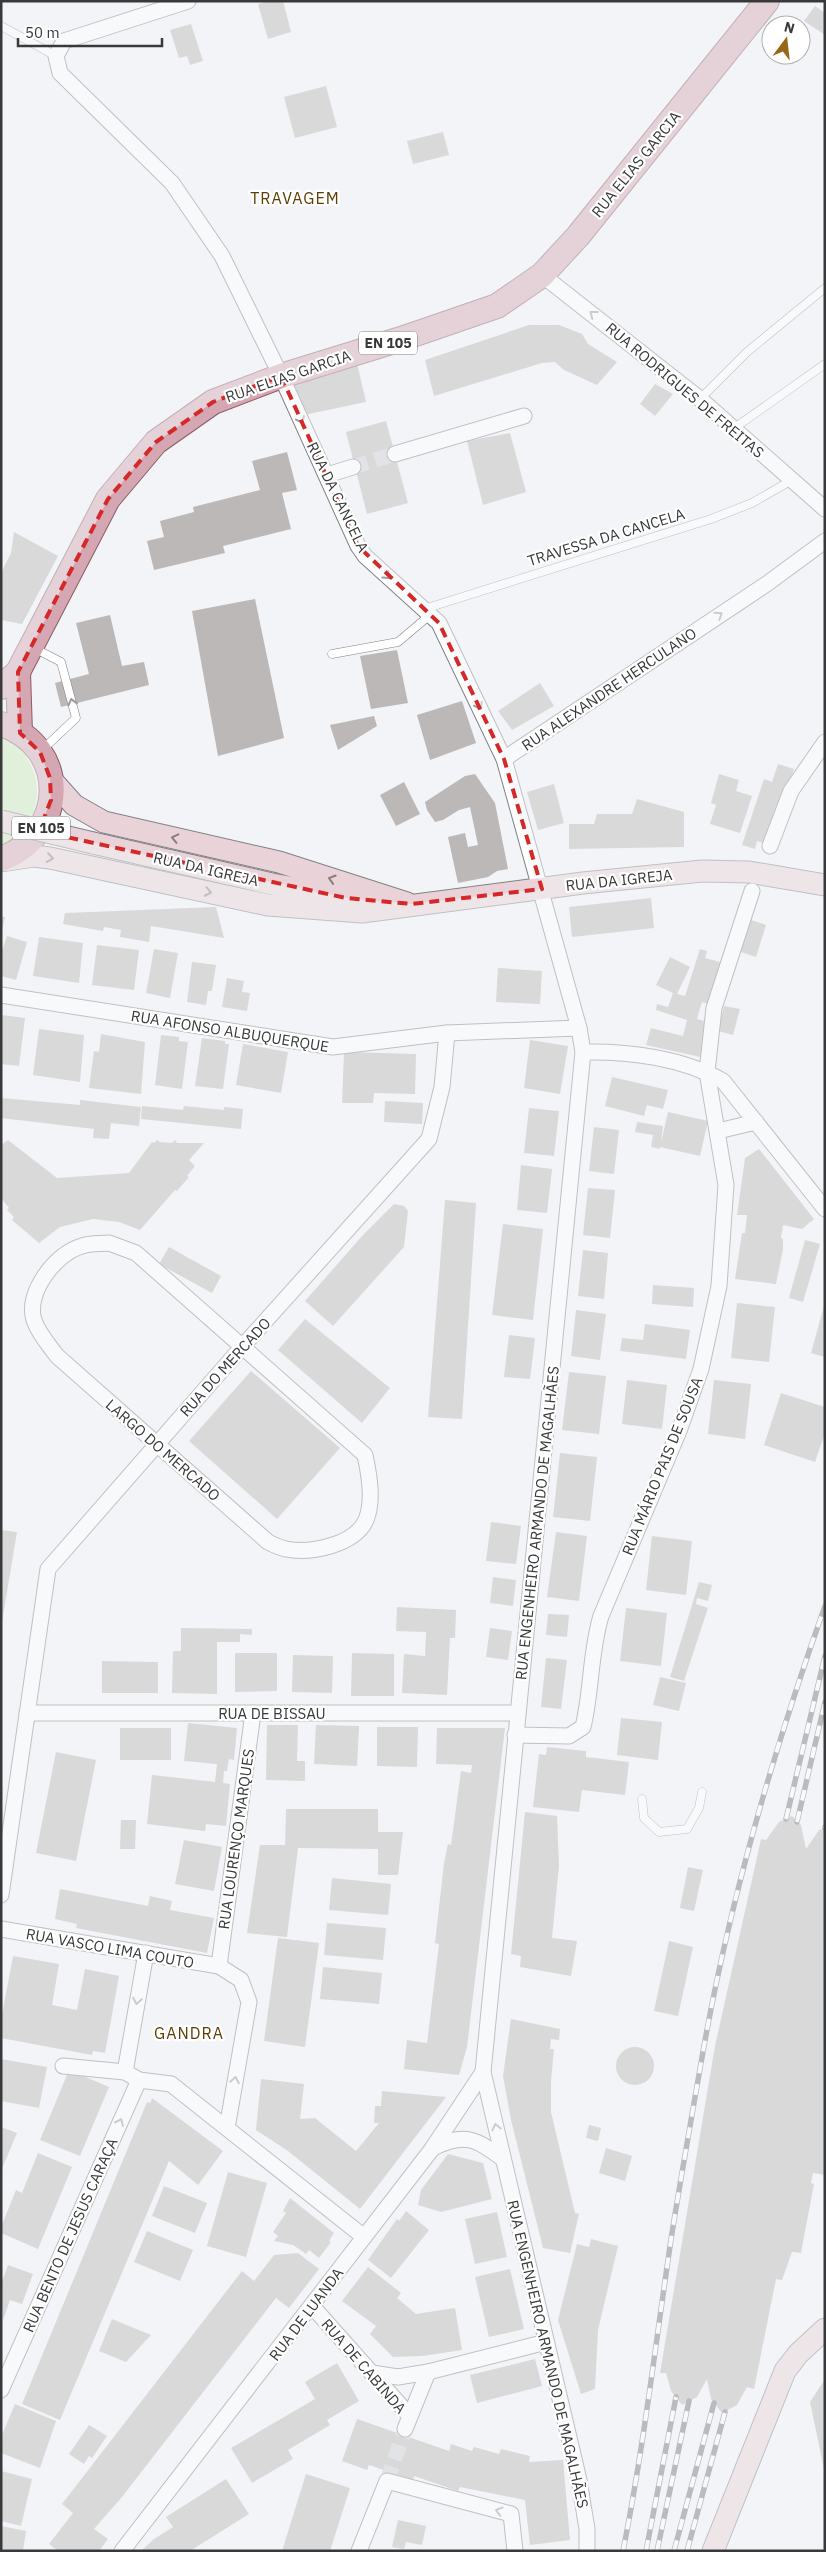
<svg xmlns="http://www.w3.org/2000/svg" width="826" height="2552" font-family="'IBM Plex Sans',sans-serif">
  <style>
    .green { fill: #ccecb5 }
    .building { fill: #bcb8b7 }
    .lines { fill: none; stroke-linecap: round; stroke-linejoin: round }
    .street-tunnel { stroke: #cdcfd1; stroke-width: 15; stroke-dasharray: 15 8; stroke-linecap: butt }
    .lane-casing { stroke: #818285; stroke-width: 9 }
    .street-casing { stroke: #818285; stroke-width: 17 }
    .secondary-casing { stroke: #818285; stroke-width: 23 }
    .primary-casing { stroke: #8b5b66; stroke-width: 26 }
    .lane { stroke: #fff; stroke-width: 8 }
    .street { stroke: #fff; stroke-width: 15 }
    .secondary { stroke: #e9d3d8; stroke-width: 21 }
    .primary { stroke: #d4a7b2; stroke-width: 24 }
    .rail-casing { stroke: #757778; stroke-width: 5.5 }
    .rail { stroke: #fff; stroke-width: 4; stroke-dasharray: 11; stroke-linecap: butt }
    .secondary-bridge-casing { stroke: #818285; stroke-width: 23; stroke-linecap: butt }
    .secondary-bridge { stroke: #e9d3d8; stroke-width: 21 }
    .oneway { stroke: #9c9c9c }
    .oneway2 { stroke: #887e81 }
    .marked { fill: none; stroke: #d62828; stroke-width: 4; stroke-dasharray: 10 6; stroke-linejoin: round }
    .labels { text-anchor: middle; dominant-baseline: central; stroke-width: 4.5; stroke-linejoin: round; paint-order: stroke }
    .shield { fill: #fff; stroke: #747475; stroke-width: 1 }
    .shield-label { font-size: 14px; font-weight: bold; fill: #38393a }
    .street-label { font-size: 15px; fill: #38393a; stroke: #fff }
    .neighbourhood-label { font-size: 16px; letter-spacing: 1px; fill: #5d3d03; stroke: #fff }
  </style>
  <rect width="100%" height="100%" fill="#f2f4f7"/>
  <path class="green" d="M1,739c34,10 46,55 27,84 -6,10 -16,16 -27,22z"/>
  <g class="building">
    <path d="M269,1h14l8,31 -23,7 -10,-35z"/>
    <path d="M815,6l10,7v22l-21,-14z"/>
    <path d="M191,24l12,37 -13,4 -3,-9 -8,2 -9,-28z"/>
    <path d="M326,86l11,41 -42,11 -11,-41z"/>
    <path d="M443,132l6,23 -36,9 -6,-23z"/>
    <path d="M529,325h30l23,9 6,10 29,18 -20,23 -33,-15 -9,-8 -13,1 -108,33 -9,-36z"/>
    <path d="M356,359l10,43 -62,13 -16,-35z"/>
    <path d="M655,384l18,10 -18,22 -15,-12z"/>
    <path d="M386,421l22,82 -41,11 -21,-82z"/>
    <path d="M510,433l16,59 -43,13 -16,-64z"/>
    <path d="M287,452l10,38 -15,3 9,36 -68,17 2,7 -71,17 -7,-29 17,-4 -4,-16 34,-9 -1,-5 67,-17 -8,-29z"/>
    <path d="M14,532l44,24 -36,68 -21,-4v-47l10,-20z"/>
    <path d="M255,599l29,139 -66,18 -26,-145z"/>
    <path d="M110,615l12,51 22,-4 5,23 -88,22 -6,-24 34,-9 -13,-51z"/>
    <path d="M397,650l11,53 -37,6 -11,-53z"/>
    <path d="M540,683l14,23 -42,24 -14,-19z"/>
    <path d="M462,701l14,42 -46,17 -13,-45z"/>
    <path d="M374,716l3,10 -39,24 -8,-25z"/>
    <path d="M778,764l16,5 -26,76 -11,-4 -2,8 -13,-4 22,-66 8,3z"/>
    <path d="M475,774l20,29 13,66 -11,2 -9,6 -30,6 -10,-46 17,-4 3,14 10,-2 -8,-38 -11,3 -16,10 -8,2 -8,-12 -2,-8 40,-26z"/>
    <path d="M719,774l20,6 -3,11 16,5 -12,37 -30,-9 6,-19 -5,-2z"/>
    <path d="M404,782l16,32 -24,12 -16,-31z"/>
    <path d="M554,784l10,39 -26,7 -11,-38z"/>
    <path d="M637,799l47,13v35l-115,2v-25h25l3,-10h35z"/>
    <path d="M651,898l3,30 -82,9 -3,-30z"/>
    <path d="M216,907l8,31 -73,-12 -2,16 -29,-5 1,-7 -17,-3 -1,4 -40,-7 2,-11z"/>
    <path d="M1,917h4l-3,13 -1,-1z"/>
    <path d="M748,919l18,6 -10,32 -18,-6z"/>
    <path d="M7,936l20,6 -11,38 -15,-4v-22z"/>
    <path d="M39,937l44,6 -4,40 -46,-7z"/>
    <path d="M97,945l42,5 -5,40 -42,-5z"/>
    <path d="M154,949l24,4 -8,45 -24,-5z"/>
    <path d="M700,949l7,2 -2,7 19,5 -13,42 -9,-3 -5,17 12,3 -9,35 -54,-12 5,-17 32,8 4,-16 -31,-10 1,-6 11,3 5,-14 -17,-8 14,-28 20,10 -13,27 8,2z"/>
    <path d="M192,962l24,3 -4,26h-4l-2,14 -19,-3z"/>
    <path d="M498,968l44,3 -2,33 -44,-2z"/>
    <path d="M227,978l17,3 -2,11 8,1 -3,18 -25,-4z"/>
    <path d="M724,1006l16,3 -7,26 -15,-4z"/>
    <path d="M2,1015l23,3 -6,48 -18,-2z"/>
    <path d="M39,1029l45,6 -4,47 -47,-7z"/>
    <path d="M101,1034l44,8 -4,52 -52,-6 5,-37 5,1z"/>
    <path d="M161,1035l18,2v4l9,1 -6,47 -27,-4z"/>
    <path d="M202,1038l23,3v3h4l-6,45 -28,-3z"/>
    <path d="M530,1040l38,6 -8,48 -36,-6z"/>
    <path d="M243,1044l45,8 -7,41 -45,-8z"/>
    <path d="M344,1052l72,2 -1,40 -41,-1 -1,10h-31z"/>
    <path d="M612,1077l56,13 -5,19 -16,-4 -3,11 -39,-10z"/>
    <path d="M1,1098l79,7v-5l61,7 -2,19 -28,-3 -2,16 -16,-1 1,-9 -93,-11z"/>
    <path d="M385,1101l38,2 -1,21 -38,-2z"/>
    <path d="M142,1106l41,4 1,-4 40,4v-3l19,2 -2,20 -100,-10z"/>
    <path d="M529,1108l30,3 -5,45 -30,-3z"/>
    <path d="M668,1112l40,9 -8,35 -40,-9v2l-9,-2 2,-12 -18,-3 2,-10 26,4 -2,17z"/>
    <path d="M594,1127l25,3 -5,44 -25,-3z"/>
    <path d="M8,1140l49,38 72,-5 23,-31 2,1 3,-3 3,2 12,1 3,-3 2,3h27l-15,17 6,6 -8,10 2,1 -12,14 -2,-1 -35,40 -21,-8 -26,-3 -33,8 -21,16 -27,-23 2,-3 -7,-7 2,-2 -8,-10v-53z"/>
    <path d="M759,1149l55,70 -12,10 -19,-4 -2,13 2,1v10l-7,35 -41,-5 7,-46h3l2,-18h-10l8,-57z"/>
    <path d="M521,1165l31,4 -5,44 -30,-3z"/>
    <path d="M588,1188l27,2 -5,48 -27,-3z"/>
    <path d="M445,1200l31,3 -14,216 -34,-2z"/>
    <path d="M394,1204l10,2 4,5 -4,36 -71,79 -28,-25 58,-66z"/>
    <path d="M503,1224l40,5 -10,91 -41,-5z"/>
    <path d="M805,1240l15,4 -17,58 -14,-4z"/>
    <path d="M169,1247l52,29 -9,17 -53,-29z"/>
    <path d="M583,1250l25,3 -4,46 -26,-3z"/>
    <path d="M653,1285l41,3 -1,19 -41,-3z"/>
    <path d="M737,1303l38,4 -6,55 -38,-4z"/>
    <path d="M824,1306h1v51l-14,-4z"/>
    <path d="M576,1310l30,4 -6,46 -29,-4z"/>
    <path d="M305,1319l85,69 -28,35 -84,-73z"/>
    <path d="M645,1324l45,6 -4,29 -66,-8 2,-13 21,2z"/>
    <path d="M509,1335l26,3 -5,41 -26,-2z"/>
    <path d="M251,1371l89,77 -63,71 -88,-78z"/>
    <path d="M569,1372l37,4 -7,58 -37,-4z"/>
    <path d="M627,1380l40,5 -5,44 -40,-5z"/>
    <path d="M714,1380l37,4 -6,55 -37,-5z"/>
    <path d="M781,1393l44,14v26l-10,29 -51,-17z"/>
    <path d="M560,1453l37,4 -7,64 -37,-4z"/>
    <path d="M491,1522l30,4 -5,38 -30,-3z"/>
    <path d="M1,1530l16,2 -15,90h-1z"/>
    <path d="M556,1532l31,4 -8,65 -32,-4z"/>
    <path d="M652,1536l40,5 -6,54 -40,-5z"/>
    <path d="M493,1577l23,3 -3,26 -23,-3z"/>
    <path d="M699,1582l13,3 -4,16 -11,-3 -1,6 12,4 -24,73 -14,-4z"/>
    <path d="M397,1607l59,3 -1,28h-5l-3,57 -45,-2 2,-39 21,2 1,-24 -30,-1z"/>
    <path d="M626,1608l41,5 -6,53 -41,-5z"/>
    <path d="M548,1614l21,1 -2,22 -21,-2z"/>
    <path d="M181,1628l71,1v6l-12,-1v8h-23v52l-45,-1 1,-42h8z"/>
    <path d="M490,1628l22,3 -4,29 -22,-3z"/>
    <path d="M235,1653h42v38l-42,1z"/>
    <path d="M352,1653l42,1v42h-43z"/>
    <path d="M293,1655l40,1 -1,37 -40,-1z"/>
    <path d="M546,1658l21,2 -6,49 -20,-2z"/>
    <path d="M102,1661l56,1v31h-56z"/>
    <path d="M660,1677l26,6 -7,28 -26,-6z"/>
    <path d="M621,1718l41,4 -4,38 -41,-5z"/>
    <path d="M188,1723l49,5 -3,32 -5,-1 -2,12h-3l-1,12 7,1 -4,42 -20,-2 -1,7 -58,-7 5,-49 63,7 2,-18 -33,-3z"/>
    <path d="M267,1725h31l-1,36h8v20l-39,-1z"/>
    <path d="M316,1725l43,1 -2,40 -43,-2z"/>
    <path d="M377,1727h41l-1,40 -40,-1z"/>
    <rect x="120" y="1728" width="51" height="32"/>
    <path d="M437,1728h68l-38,319 -8,28 -55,-6 3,-29 20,3 12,-99 -4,-1 9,-80 4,-19 3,1 10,-74 10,2 1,-8 -36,-1z"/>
    <path d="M547,1747l39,4v6l43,5 -4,33 -43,-5 -3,22 -46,-5 6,-53 7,1z"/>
    <path d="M56,1752l40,8 -20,101 -40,-8z"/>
    <path d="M286,1809h92v23h25l-5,43h-20v-26l-80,-1 -11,89 -40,-4 13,-88h25z"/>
    <path d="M525,1812l32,4 2,49 -7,73 25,3 -6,35 -51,-9 1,-11 -10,-2z"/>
    <path d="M792,1816l9,9 5,24 13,-19 6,-2v347l-12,-2 -2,10 3,1 -13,69 -9,-1 -10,28 -6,-1 -22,110 -7,-2 -10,18 -15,8 -11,-14 -4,-20 -10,18 -15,8 -11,-14 -5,-18h-6l55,-327 46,-207 5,1 13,-18z"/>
    <path d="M121,1820h15l-1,29h-15z"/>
    <path d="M184,1840l38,7 -8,44 -39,-7z"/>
    <path d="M688,1867l15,3 -9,41 -14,-3z"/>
    <path d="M332,1878l59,6 -3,31 -59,-5z"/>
    <path d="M60,1889l88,17 2,-10 22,5 -2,9 44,8 -7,35 -131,-25 1,-4 -22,-5z"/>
    <path d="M327,1923l59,5 -3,32 -59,-5z"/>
    <path d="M278,1938l41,5 -14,104 -41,-6z"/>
    <path d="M669,1941l24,6 -15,69 -24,-5z"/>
    <path d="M13,1956l46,8 -7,41 25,5 8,-41 34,7 -14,77 -12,-2 -1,4 -91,-17v-18z"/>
    <path d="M323,1967l59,6 -3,31 -59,-5z"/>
    <path d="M511,2019l49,10 -1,11 -8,-1 -1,10h4l-3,32v31l24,101 4,1 -9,39 -27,-5 -32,-128 -8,-44z"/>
    <circle cx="635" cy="2066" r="19"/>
    <path d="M1,2059l46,8 -8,41 -38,-7z"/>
    <path d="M69,2070l40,17 -29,69 -40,-16z"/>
    <path d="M261,2079l43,5 -4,35 15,-1 41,33 23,-28h-5l1,-17h6l1,-15 64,6 -86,112 -72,-58 -32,-21z"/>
    <path d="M152,2098l71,53 -25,34 -29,-24 -109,259 -38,-16 125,-302 3,1z"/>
    <path d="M589,2125l12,3 -3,13 -12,-3z"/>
    <path d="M1,2127l16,6 -16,38z"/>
    <path d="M606,2148l26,8 -7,25 -26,-8z"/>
    <path d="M38,2153l34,14 -34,82 -37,-16v-6l15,-37 6,3z"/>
    <path d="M448,2154l35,9 9,36 -51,13 -23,-7 3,-15z"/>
    <path d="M228,2172l39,11 -21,74 -39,-11z"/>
    <path d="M164,2186l43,17 -12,30 -43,-17z"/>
    <path d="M290,2198l44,35 -5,8 2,1 -12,16 -10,-8 -3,4 -13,-9 -19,-4 4,-5 -5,-4 13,-19 -3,-2z"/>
    <path d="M406,2211l23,19 -38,48 -23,-18 29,-41 2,2z"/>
    <path d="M497,2212l10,45 -32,7 -10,-45z"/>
    <path d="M147,2231l46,19 -13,31 -46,-19z"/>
    <path d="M591,2239l27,7 -20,84 -3,59 -14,5 -23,-74 19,-76 12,3z"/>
    <path d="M298,2253l21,16 -30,39 -13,-10 -154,199 -28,32 14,10 -9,12h-41l-9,-7 24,-31 -11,-9 180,-233 12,10 20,-26z"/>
    <path d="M8,2265l25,9 -11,30 -12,-4 -7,20 -2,-36z"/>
    <path d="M368,2267l33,26 -4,5 19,16 39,-6 7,42 -39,6 -30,1 -23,-23 6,-8 -34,-25z"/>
    <path d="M510,2269l14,60 -35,8 -14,-60z"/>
    <path d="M112,2319l39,16 -25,27 -27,-11z"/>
    <path d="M535,2359l7,27 -65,17 -7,-28z"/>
    <path d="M337,2363l22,38 -32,19 3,5 -42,25 5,9 -41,24 -21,-35 84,-49 -10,-17z"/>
    <path d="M825,2379v89l-1,1 -14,-67z"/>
    <path d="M15,2404l41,17 -16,47 -39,-15v-16z"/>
    <path d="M357,2419l92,32 2,-7 21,7 2,-4 25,7 2,-5 29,7 -1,6 34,-2 7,80 -40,5 -5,-45 -65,-13 -2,4 -44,-15 -1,4 -44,-15 -2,5 -25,-9z"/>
    <path d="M89,2425l18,11 -15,22 -3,-2 -5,8 -15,-10z"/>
    <path d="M1,2471l31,8 -11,47 -20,-5z"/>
    <path d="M306,2474l44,14 -20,63h-48z"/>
    <path d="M226,2479l23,35 -59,37h-49l13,-12 19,-12 -7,-10z"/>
    <path d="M398,2520l28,6 -4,19 -16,-3 -2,7 -12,-2z"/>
    <path d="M1,2526l25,5 -3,20h-22z"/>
  </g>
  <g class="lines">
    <g class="street-tunnel">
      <path d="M353,467l42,-13"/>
      <path d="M387,2481l18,-52"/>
    </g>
    <defs>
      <g id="lane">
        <path d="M1,26l55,30"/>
        <path d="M700,399l47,-47 78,-64"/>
        <path d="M733,429l92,-65"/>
        <path d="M424,609l287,-90 41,-16 40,-23"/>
        <path d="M34,648l27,14 15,56 -35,33"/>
        <path d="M332,654l66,-12 32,-27"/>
        <path d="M642,1799l2,19 15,14 28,-3 12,-21 3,-16"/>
      </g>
      <g id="street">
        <path d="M188,1l-124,40 -8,15 4,17 112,110 50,73 59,120 77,170 7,10 74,67 65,136 75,269 4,24 -100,1020 96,408 8,49v22"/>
        <path d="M542,275l158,124 125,110"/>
        <path d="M395,454l129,-38"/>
        <path d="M327,475l26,-8"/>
        <path d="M504,759l264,-176 57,-42"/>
        <path d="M770,846l21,-55 34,-49"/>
        <path d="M1,995l332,52 114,-14 132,-5"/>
        <path d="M583,1052c46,-1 100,6 140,29l102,128"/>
        <path d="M718,1131l38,-9"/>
        <path d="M109,1243l27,10 229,202c4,19 9,46 1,65 -11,25 -56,34 -80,29 -6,-1 -12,-4 -18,-7l-211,-186c-8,-11 -19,-23 -23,-36 -9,-27 22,-67 48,-74 8,-3 18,-2 27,-3z"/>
        <path d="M27,1713h491"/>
        <path d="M515,1735l54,1 14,-9c9,-37 7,-75 18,-111l78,-185 22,-62 18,-83 7,-101 -19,-113 7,-64 38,-117"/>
        <path d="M1,1895l47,-326 194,-222 187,-208 13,-52 5,-54"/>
        <path d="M1,1929l218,37 22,14 8,22 -22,126"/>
        <path d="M219,1966l34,-253"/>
        <path d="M63,2066l62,6 14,8 32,4 193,153"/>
        <path d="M125,2072l21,-119"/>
        <path d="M433,2148c32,-16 43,-9 70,11"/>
        <path d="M312,2306l97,109"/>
        <path d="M372,2373l26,4 30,-5 118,-30"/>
        <path d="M1,2390l138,-310"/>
        <path d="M405,2429l23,-57"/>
        <path d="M122,2551l310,-402 51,-77"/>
        <path d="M359,2551l28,-70 124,33 4,37"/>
      </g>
      <g id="secondary">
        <path d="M50,778l24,27 30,17 175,40 128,41"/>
        <path d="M93,843l179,41 85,15"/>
        <path d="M1,861l33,-5 16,2 218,47 94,7 221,-29 119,-12 47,1 76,13"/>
        <path d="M713,2551l72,-180 13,-17 27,-25"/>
      </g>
      <g id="primary">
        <path d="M18,672l2,61"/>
        <path d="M1,687l17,-15 90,-173 48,-57 57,-40 68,-26 120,-37 96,-33 45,-31 36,-39 189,-235"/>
        <path d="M1,724c69,23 66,110 0,135"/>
      </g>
    </defs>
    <use href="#lane" class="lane-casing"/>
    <use href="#street" class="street-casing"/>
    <use href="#secondary" class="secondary-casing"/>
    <use href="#primary" class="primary-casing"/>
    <use href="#lane" class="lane"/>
    <use href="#street" class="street"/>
    <use href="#secondary" class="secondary"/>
    <use href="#primary" class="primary"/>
    <defs>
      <g id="rail">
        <path d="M786,1819l39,-163"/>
        <path d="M797,1822l28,-120"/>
        <path d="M825,1828v-1"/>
        <path d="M623,2551c21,-105 33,-212 49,-318 10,-62 21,-124 32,-187 27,-150 70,-297 121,-440"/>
        <path d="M646,2551l30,-154"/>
        <path d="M657,2551l32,-150"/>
        <path d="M674,2551l40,-148"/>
        <path d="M687,2551l38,-139"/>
      </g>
    </defs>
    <use href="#rail" class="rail-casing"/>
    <use href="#rail" class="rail"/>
    <defs>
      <path id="secondary-bridge" d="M1,821l92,22"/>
    </defs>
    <use href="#secondary-bridge" class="secondary-bridge-casing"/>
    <use href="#secondary-bridge" class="secondary-bridge"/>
  </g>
  <defs><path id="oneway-chevron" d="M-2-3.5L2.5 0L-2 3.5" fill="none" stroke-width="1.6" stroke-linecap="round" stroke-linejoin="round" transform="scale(1.25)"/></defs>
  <g class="oneway">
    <use href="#oneway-chevron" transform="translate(593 314) rotate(-142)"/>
    <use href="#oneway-chevron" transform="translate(301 420) rotate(65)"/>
    <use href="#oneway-chevron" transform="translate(387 576) rotate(42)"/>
    <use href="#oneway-chevron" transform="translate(719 615) rotate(-34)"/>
    <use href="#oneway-chevron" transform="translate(72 702) rotate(-104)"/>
    <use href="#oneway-chevron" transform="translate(479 706) rotate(64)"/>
    <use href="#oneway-chevron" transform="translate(137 2001) rotate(100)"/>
    <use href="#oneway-chevron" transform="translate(235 2080) rotate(-80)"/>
    <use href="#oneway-chevron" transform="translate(120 2122) rotate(-66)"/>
    <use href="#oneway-chevron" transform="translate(496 2127) rotate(-103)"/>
    <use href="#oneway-chevron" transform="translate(499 2511) rotate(-165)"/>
  </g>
  <g class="oneway2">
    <use href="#oneway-chevron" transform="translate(175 838) rotate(-167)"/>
    <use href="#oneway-chevron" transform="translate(50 858) rotate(8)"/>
    <use href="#oneway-chevron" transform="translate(332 879) rotate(-163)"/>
    <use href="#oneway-chevron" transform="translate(208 892) rotate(12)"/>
  </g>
  <path d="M0 0H826V2552H0ZM281,376l77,170 81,77 65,136 38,130 -130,15 -66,-6 -307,-67 12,-31 -1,-22 -10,-26 -20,-19 -2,-61 90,-173 48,-57 57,-40z" fill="#f2f4f7" fill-opacity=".55" fill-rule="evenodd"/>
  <path class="marked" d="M281,376l77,170 81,77 65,136 38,130 -130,15 -66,-6 -307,-67 12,-31 -1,-22 -10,-26 -20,-19 -2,-61 90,-173 48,-57 57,-40z"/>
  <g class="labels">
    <g class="shield">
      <rect x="359" y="331.5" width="58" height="23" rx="4"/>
      <rect x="12" y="816.5" width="58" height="23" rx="4"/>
    </g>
    <g class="shield-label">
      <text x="388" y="343">EN 105</text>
      <text x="41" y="828">EN 105</text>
    </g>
    <g class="street-label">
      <text transform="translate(636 164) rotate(-51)">RUA ELIAS GARCIA</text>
      <text transform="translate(288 376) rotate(-19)">RUA ELIAS GARCIA</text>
      <text transform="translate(685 390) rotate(40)">RUA RODRIGUES DE FREITAS</text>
      <text transform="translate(338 497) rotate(64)">RUA DA CANCELA</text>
      <text transform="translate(606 537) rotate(-17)">TRAVESSA DA CANCELA</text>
      <text transform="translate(609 689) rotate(-34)">RUA ALEXANDRE HERCULANO</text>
      <text transform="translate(206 869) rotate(13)">RUA DA IGREJA</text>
      <text transform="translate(619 880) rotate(-6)">RUA DA IGREJA</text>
      <text transform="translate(230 1031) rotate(9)">RUA AFONSO ALBUQUERQUE</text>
      <text transform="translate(225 1367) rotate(-48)">RUA DO MERCADO</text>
      <text transform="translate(163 1450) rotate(41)">LARGO DO MERCADO</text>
      <text transform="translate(662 1466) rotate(-68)">RUA MÁRIO PAIS DE SOUSA</text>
      <text transform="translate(537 1523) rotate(-84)">RUA ENGENHEIRO ARMANDO DE MAGALHÃES</text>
      <text x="272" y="1713">RUA DE BISSAU</text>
      <text transform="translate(236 1839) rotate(-82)">RUA LOURENÇO MARQUES</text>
      <text transform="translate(110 1948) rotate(10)">RUA VASCO LIMA COUTO</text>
      <text transform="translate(70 2235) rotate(-66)">RUA BENTO DE JESUS CARAÇA</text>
      <text transform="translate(306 2314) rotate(-53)">RUA DE LUANDA</text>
      <text transform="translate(548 2354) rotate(77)">RUA ENGENHEIRO ARMANDO DE MAGALHÃES</text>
      <text transform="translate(364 2366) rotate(49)">RUA DE CABINDA</text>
    </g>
    <g class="neighbourhood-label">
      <text x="295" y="198">TRAVAGEM</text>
      <text x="189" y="2033">GANDRA</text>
    </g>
  </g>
  <rect width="826" height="2552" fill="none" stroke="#38393a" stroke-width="5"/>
  <g transform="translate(786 40) rotate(15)"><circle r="24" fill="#ffffff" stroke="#afb0b0"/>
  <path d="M0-4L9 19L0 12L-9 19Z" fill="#976818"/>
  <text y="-8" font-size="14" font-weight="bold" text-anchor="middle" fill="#38393a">N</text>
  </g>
  <path d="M18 38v8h144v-8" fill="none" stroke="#38393a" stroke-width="2.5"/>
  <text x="25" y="38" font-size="15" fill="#38393a" stroke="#ffffff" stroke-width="4" paint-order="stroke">50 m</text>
</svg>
